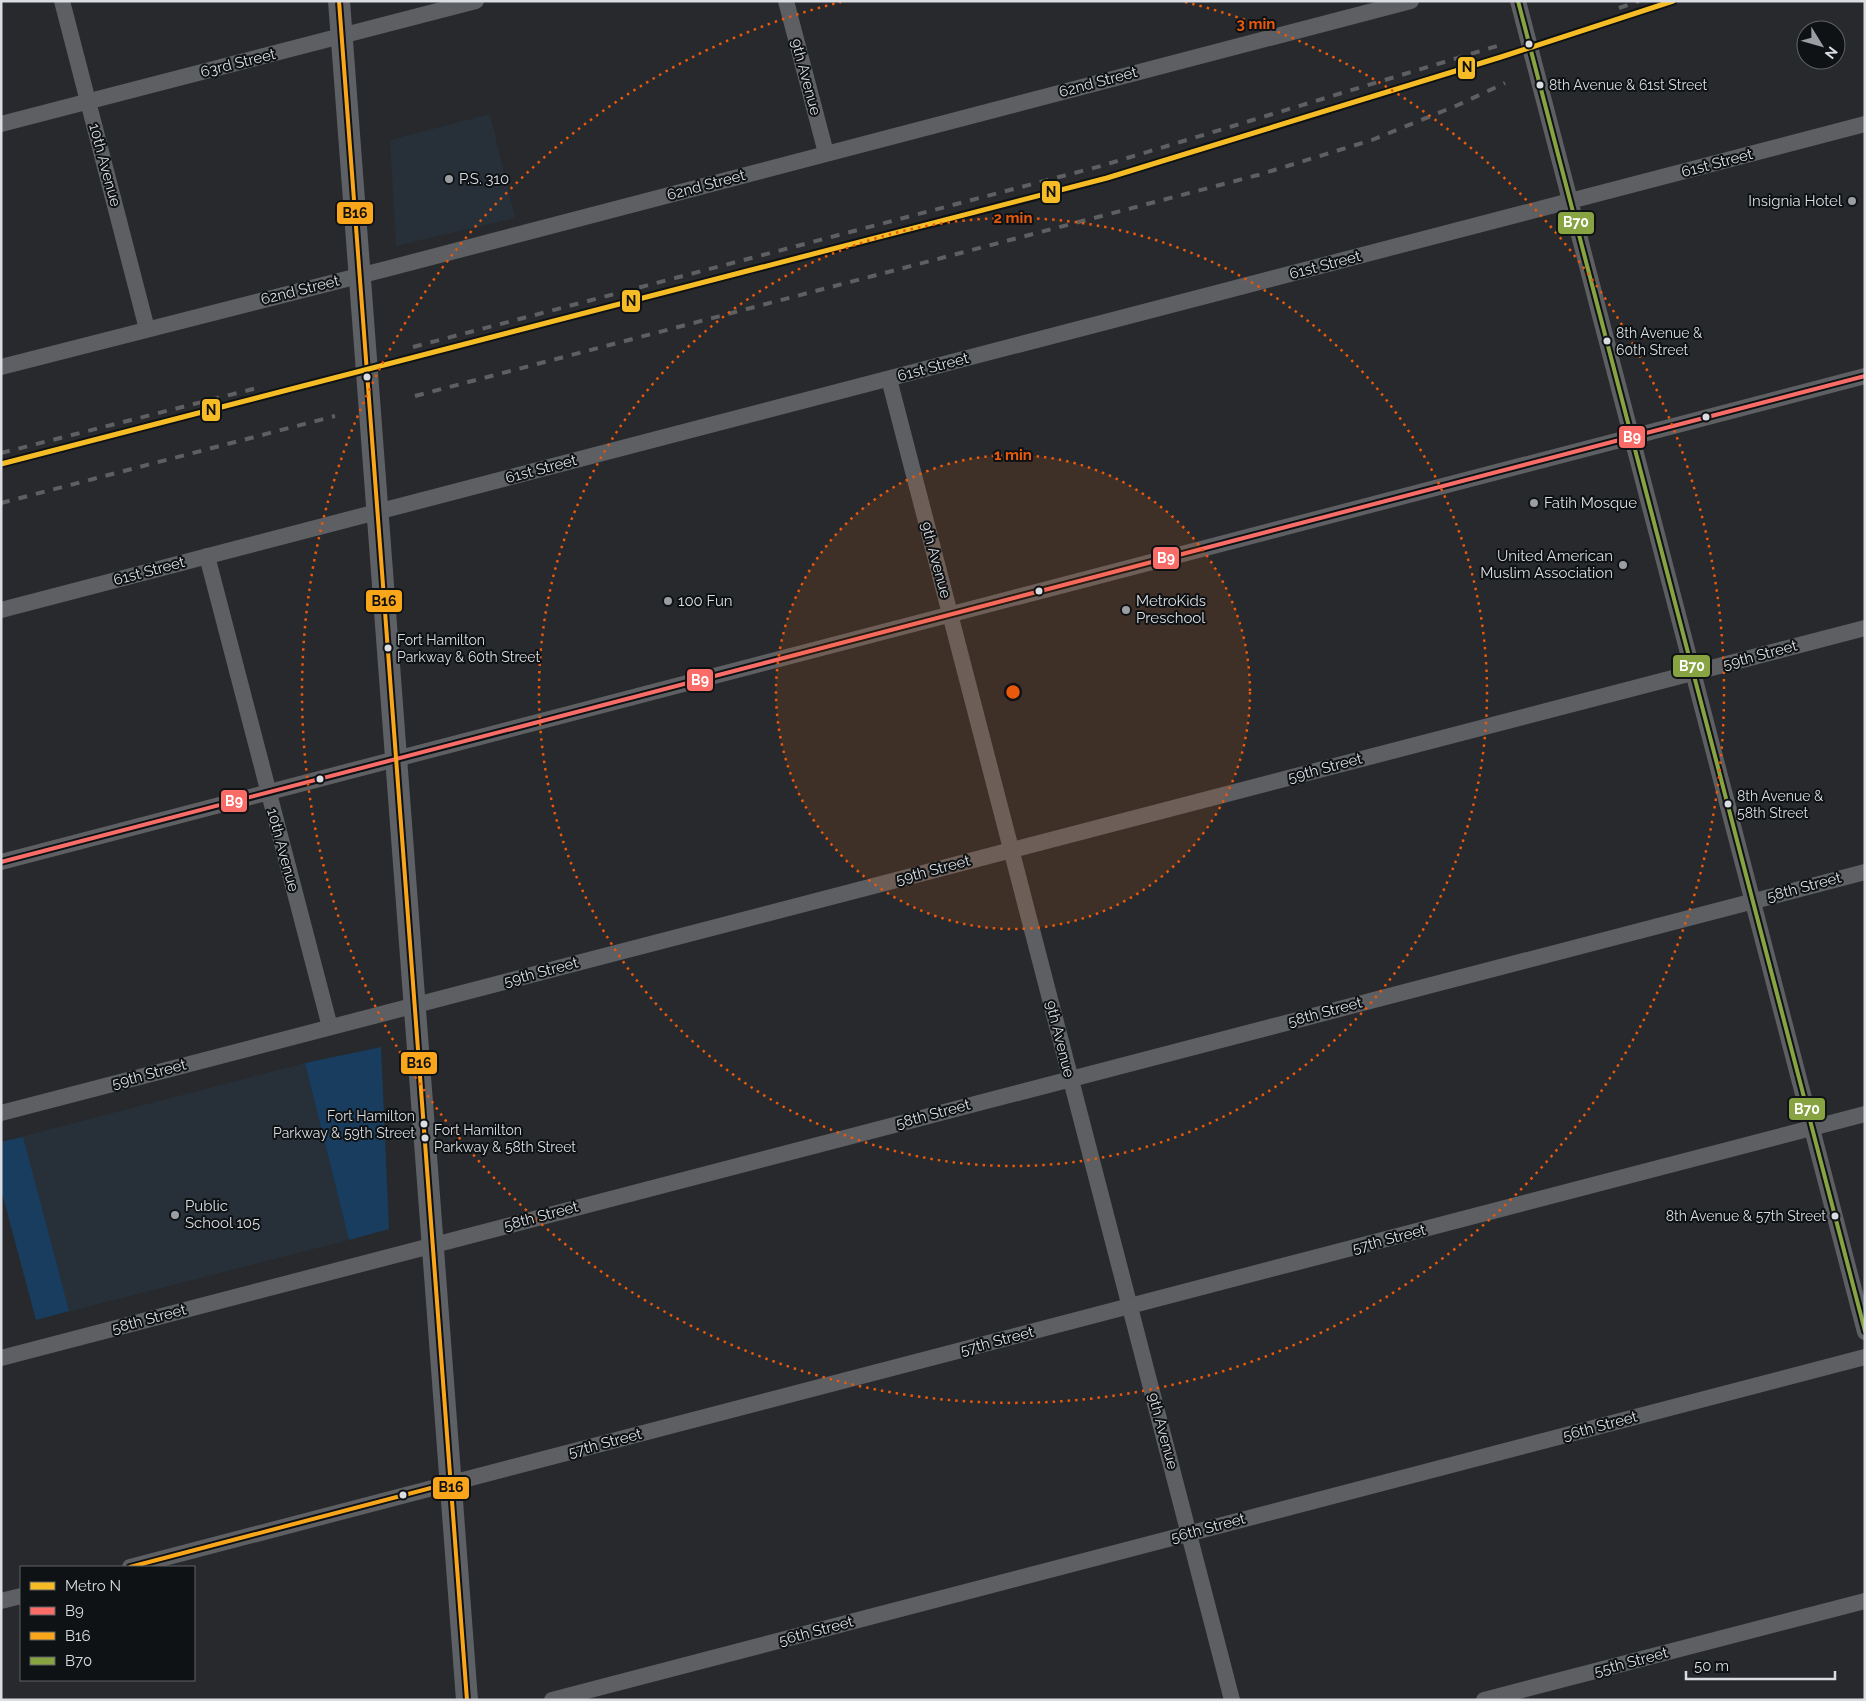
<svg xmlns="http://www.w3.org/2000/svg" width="1866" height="1701" font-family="Raleway,sans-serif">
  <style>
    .built { fill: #273039 }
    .green { fill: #193d5e }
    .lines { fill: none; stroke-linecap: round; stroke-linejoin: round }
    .street { stroke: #5d5f62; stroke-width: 16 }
    .secondary { stroke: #5d6065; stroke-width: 22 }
    .rail { stroke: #5d5f61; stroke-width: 4; stroke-dasharray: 9 9; stroke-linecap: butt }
    .bus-1-casing { stroke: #0f1214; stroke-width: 8 }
    .bus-2-casing { stroke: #0f1214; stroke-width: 8 }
    .bus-3-casing { stroke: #0f1214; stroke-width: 8 }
    .bus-1 { stroke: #fa6c67; stroke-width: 4 }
    .bus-2 { stroke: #faa61a; stroke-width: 4 }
    .bus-3 { stroke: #87a342; stroke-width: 4 }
    .metro-1-casing { stroke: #0f1214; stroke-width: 9 }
    .metro-1 { stroke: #f6bc26; stroke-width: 5 }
    .ring { fill: none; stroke: #e8590c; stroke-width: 2.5; stroke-dasharray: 2.5 5 }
    .bus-dot { fill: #dadde1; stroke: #0f1214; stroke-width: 2 }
    .poi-dot { fill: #9b9ea2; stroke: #0f1214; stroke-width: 2 }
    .labels { text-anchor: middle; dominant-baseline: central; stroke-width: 4; stroke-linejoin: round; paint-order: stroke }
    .bus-label { font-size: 14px; fill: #dadde1; stroke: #0f1214; text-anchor: start }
    .street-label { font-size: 15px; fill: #dadde1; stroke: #0f1214 }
    .poi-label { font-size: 15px; fill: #dadde1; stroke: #0f1214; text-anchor: start }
    .centre { fill: #e8590c; stroke: #0f1214; stroke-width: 2.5 }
    .ring-label { font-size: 15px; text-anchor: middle; font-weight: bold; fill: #e8590c; stroke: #0f1214; stroke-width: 4; stroke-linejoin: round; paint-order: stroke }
    .line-badge { stroke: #0f1214; stroke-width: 2 }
    .badge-label { font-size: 14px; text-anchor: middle; font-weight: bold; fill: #fff }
    .pale-badge-label { font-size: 14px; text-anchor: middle; font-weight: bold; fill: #111 }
  </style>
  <rect width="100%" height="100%" fill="#27292c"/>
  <g class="built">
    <path d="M490,114l25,104 -119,28 -6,-106z"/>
    <path d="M305,1063l44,177 -313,80 -35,-131v-47z"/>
  </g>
  <g class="green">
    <path d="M381,1047l8,182 -40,11 -44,-177z"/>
    <path d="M23,1137l46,174 -33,9 -35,-131v-47z"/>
  </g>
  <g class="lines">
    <g class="street">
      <path d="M62,1l85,328"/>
      <path d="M786,1l40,152"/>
      <path d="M1518,1l347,1331"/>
      <path d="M1,124l475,-123"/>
      <path d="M1,367l389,-99 1021,-267"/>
      <path d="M889,379l343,1321"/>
      <path d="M207,556l123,471"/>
      <path d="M1,610l1864,-486"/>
      <path d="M1,862l1864,-486"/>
      <path d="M1,1113l1864,-485"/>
      <path d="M1,1358l1864,-486"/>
      <path d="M130,1567l1735,-453"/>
      <path d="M1,1601l20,-5"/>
      <path d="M552,1700l1313,-343"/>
      <path d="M1484,1700l381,-99"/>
    </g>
    <path class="secondary" d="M339,1l128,1699"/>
    <g class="rail">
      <path d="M1619,8l20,-7"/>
      <path d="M413,347l688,-181 396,-120"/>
      <path d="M415,396l843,-221 114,-35 86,-35 47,-22"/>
      <path d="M1,453l260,-66"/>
      <path d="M1,503l334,-87"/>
    </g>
    <defs>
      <path id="bus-1" d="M1,862l1864,-486"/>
      <g id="bus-2">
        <path d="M339,1l128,1699"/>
        <path d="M130,1567l320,-84"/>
      </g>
      <path id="bus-3" d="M1518,1l347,1330"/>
    </defs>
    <use href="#bus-1" class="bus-1-casing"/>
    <use href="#bus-2" class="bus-2-casing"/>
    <use href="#bus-3" class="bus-3-casing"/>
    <use href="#bus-1" class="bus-1"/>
    <use href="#bus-2" class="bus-2"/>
    <use href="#bus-3" class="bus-3"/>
    <defs>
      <path id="metro-1" d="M1,464l1106,-286 394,-121 172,-56"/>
    </defs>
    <use href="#metro-1" class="metro-1-casing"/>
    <use href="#metro-1" class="metro-1"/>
  </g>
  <circle cx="1013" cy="692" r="237" fill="#e8590c" fill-opacity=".12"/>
  <g class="ring">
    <circle cx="1013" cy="692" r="237"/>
    <circle cx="1013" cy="692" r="474"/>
    <path d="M1185 2A711 711 0 1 1 841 2"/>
  </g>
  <g class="bus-dot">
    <circle cx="1529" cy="44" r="4.5"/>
    <circle cx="1540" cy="85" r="4.5"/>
    <circle cx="1607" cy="341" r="4.5"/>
    <circle cx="367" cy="377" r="4.5"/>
    <circle cx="1706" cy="417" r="4.5"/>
    <circle cx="1039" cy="591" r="4.5"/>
    <circle cx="388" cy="648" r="4.5"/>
    <circle cx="320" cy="779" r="4.5"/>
    <circle cx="1728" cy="804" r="4.5"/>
    <circle cx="424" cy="1124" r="4.5"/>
    <circle cx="425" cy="1138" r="4.5"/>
    <circle cx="1835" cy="1216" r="4.5"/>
    <circle cx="403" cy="1495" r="4.5"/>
  </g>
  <g class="poi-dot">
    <circle cx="449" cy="179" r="5"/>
    <circle cx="1852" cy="201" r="5"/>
    <circle cx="1534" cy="503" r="5"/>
    <circle cx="1623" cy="565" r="5"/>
    <circle cx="668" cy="601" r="5"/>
    <circle cx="1126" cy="610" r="5"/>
    <circle cx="175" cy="1215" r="5"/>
  </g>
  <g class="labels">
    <g class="bus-label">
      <text x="1549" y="85">8th Avenue &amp; 61st Street</text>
      <text x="1616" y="333">8th Avenue &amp;<tspan x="1616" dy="17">60th Street</tspan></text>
      <text x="397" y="640">Fort Hamilton<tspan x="397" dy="17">Parkway &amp; 60th Street</tspan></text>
      <text x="1737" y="796">8th Avenue &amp;<tspan x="1737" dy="17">58th Street</tspan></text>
      <text x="415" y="1116" text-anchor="end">Fort Hamilton<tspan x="415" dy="17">Parkway &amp; 59th Street</tspan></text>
      <text x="434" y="1130">Fort Hamilton<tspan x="434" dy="17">Parkway &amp; 58th Street</tspan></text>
      <text x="1826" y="1216" text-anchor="end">8th Avenue &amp; 57th Street</text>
    </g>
    <g class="street-label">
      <text transform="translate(238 63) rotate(-14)">63rd Street</text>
      <text transform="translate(806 77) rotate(75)">9th Avenue</text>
      <text transform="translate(1098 82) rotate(-15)">62nd Street</text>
      <text transform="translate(1717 163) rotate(-15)">61st Street</text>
      <text transform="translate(105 165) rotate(75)">10th Avenue</text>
      <text transform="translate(706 185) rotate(-15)">62nd Street</text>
      <text transform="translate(1325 265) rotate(-15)">61st Street</text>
      <text transform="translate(300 290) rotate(-14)">62nd Street</text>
      <text transform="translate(933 367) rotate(-15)">61st Street</text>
      <text transform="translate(541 469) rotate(-15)">61st Street</text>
      <text transform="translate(936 560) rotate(75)">9th Avenue</text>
      <text transform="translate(149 571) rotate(-15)">61st Street</text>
      <text transform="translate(1760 655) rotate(-15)">59th Street</text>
      <text transform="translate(1325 768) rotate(-15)">59th Street</text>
      <text transform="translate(283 850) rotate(75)">10th Avenue</text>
      <text transform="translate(933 870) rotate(-15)">59th Street</text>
      <text transform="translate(1804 887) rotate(-15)">58th Street</text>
      <text transform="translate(541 972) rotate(-15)">59th Street</text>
      <text transform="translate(1325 1012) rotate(-15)">58th Street</text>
      <text transform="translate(1060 1039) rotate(76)">9th Avenue</text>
      <text transform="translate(149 1074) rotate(-15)">59th Street</text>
      <text transform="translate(933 1114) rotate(-15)">58th Street</text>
      <text transform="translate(541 1216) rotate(-15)">58th Street</text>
      <text transform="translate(1389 1239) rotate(-15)">57th Street</text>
      <text transform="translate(149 1319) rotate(-15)">58th Street</text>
      <text transform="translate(997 1341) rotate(-15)">57th Street</text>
      <text transform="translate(1600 1426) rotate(-15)">56th Street</text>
      <text transform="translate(1163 1431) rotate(75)">9th Avenue</text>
      <text transform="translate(605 1443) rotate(-15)">57th Street</text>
      <text transform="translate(1208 1528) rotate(-15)">56th Street</text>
      <text transform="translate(816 1631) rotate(-15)">56th Street</text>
      <text transform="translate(1631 1662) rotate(-15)">55th Street</text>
    </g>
    <g class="poi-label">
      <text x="459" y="179">P.S. 310</text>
      <text x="1842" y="201" text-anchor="end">Insignia Hotel</text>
      <text x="1544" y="503">Fatih Mosque</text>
      <text x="1613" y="556" text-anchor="end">United American<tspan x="1613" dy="17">Muslim Association</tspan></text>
      <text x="678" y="601">100 Fun</text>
      <text x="1136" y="601">MetroKids<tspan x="1136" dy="17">Preschool</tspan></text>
      <text x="185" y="1206">Public<tspan x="185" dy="17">School 105</tspan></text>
    </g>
  </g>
  <circle cx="1013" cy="692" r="8" class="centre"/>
  <g class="ring-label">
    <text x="1256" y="29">3 min</text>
    <text x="1013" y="223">2 min</text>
    <text x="1013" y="460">1 min</text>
  </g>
  <g class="line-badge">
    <rect x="1457" y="56" width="19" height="24" rx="5" fill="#f6bc26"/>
    <rect x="1041" y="180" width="20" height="24" rx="5" fill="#f6bc26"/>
    <rect x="336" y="201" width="38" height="24" rx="5" fill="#faa61a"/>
    <rect x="1557" y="211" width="38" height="24" rx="5" fill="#87a342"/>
    <rect x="621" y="289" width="20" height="24" rx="5" fill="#f6bc26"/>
    <rect x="201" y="398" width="20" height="24" rx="5" fill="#f6bc26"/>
    <rect x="1618" y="425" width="28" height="24" rx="5" fill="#fa6c67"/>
    <rect x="1152" y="546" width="28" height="24" rx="5" fill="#fa6c67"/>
    <rect x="365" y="589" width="38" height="24" rx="5" fill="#faa61a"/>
    <rect x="1672" y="654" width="39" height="24" rx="5" fill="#87a342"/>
    <rect x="686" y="668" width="28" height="24" rx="5" fill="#fa6c67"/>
    <rect x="220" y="789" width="28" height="24" rx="5" fill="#fa6c67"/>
    <rect x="400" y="1051" width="38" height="24" rx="5" fill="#faa61a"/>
    <rect x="1788" y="1097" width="38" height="24" rx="5" fill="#87a342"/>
    <rect x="432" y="1476" width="38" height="24" rx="5" fill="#faa61a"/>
  </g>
  <g class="badge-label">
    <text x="1576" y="227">B70</text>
    <text x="1632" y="442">B9</text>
    <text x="1166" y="563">B9</text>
    <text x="1692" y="671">B70</text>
    <text x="700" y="685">B9</text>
    <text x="234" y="806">B9</text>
    <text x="1807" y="1114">B70</text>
  </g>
  <g class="pale-badge-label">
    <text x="1467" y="72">N</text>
    <text x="1051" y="197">N</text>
    <text x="355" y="218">B16</text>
    <text x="631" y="306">N</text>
    <text x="211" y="415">N</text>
    <text x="384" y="606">B16</text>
    <text x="419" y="1068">B16</text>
    <text x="451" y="1492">B16</text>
  </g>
  <rect width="1866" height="1701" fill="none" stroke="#dadde1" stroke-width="5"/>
  <rect x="20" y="1566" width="175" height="115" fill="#0f1214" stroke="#606366"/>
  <rect x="30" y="1582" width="25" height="8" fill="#f6bc26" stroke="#606366"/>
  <text x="65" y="1591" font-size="15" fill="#dadde1">Metro N</text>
  <rect x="30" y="1607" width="25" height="8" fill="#fa6c67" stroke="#606366"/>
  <text x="65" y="1616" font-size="15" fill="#dadde1">B9</text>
  <rect x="30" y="1632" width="25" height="8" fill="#faa61a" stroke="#606366"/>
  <text x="65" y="1641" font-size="15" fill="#dadde1">B16</text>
  <rect x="30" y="1657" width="25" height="8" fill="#87a342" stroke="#606366"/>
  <text x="65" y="1666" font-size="15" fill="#dadde1">B70</text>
  <g transform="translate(1821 45) rotate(127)"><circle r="24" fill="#0f1214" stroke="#606366"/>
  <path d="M0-4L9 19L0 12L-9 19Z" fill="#9b9ea2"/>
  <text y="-8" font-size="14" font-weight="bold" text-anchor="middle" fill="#dadde1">N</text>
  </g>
  <path d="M1686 1671v8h149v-8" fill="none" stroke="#dadde1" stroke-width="2.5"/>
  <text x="1694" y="1671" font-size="15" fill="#dadde1" stroke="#0f1214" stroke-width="4" paint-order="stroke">50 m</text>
</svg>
